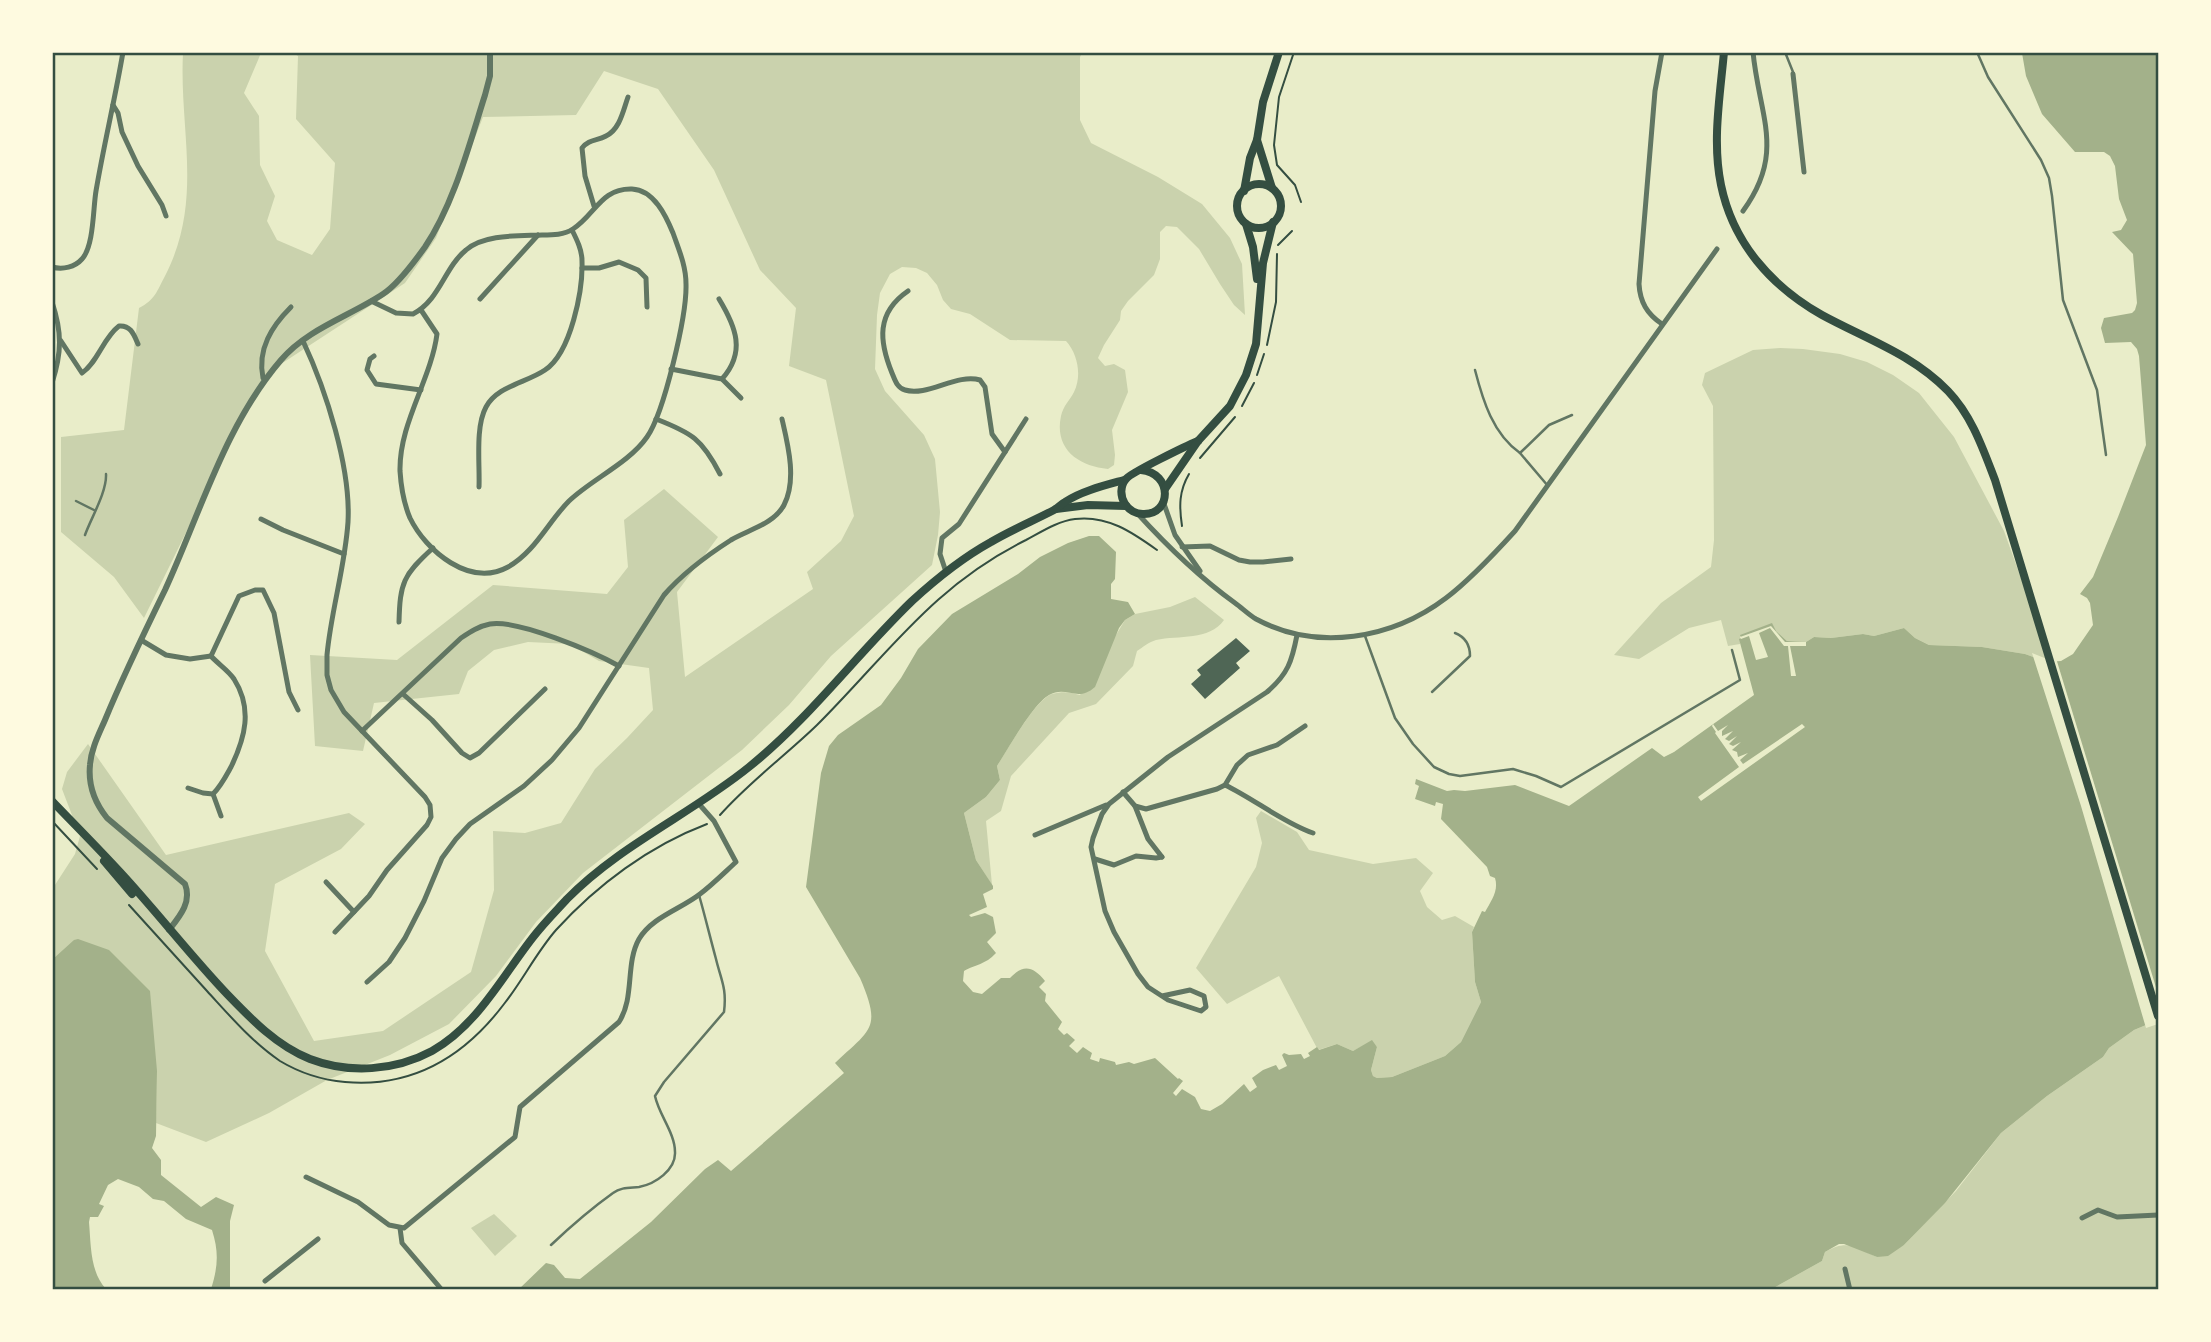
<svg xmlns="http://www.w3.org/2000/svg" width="2211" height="1342" font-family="'Noto Sans',sans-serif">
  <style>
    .green { fill: #cad2ad }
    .water { fill: #a3b18a }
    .pier { fill: #e9edc9 }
    .building { fill: #4f6655 }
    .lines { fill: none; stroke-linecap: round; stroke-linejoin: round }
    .path { stroke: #344e41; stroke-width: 2 }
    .service { stroke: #617663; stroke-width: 2.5 }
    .minor { stroke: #617663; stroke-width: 5 }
    .tertiary { stroke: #617663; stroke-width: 6 }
    .primary { stroke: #344e41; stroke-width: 8 }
    .neatline { fill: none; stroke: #344e41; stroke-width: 2.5 }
  </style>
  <rect width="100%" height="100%" fill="#e9edc9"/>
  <g class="green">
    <path d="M183,53h78l-17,40 15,23 1,49 15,31 -8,25 10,19 35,15 18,-26 5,-66 -39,-44 2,-63 -5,-3h789l-2,4v63l11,23 67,34 44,27 28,34 12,26 3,51 -11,-10 -14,-21 -21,-35 -22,-22 -11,-1 -6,6v27l-6,16 -26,26 -7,10 -1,9 -16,25 -6,13 7,8 9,-2 11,6 3,22 -16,38 3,25 -1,10 -6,4c-30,-3 -54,-20 -47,-53 2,-10 9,-16 13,-24 8,-16 4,-38 -8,-51l-56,-1 -40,-26 -19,-5 -8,-9 -6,-15 -10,-12 -11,-5 -14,-1 -12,7 -10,19 -3,22 -2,54 10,22 39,44 11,24 5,53 -2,23 -6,30 -101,91 -42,49 -47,45 -159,123 -47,49 -40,54 -47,48 -59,31 -63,25 -58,33 -63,29 -50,-19 1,-52 -100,-115 -4,3v-71l22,-34 5,-18 -18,-47 5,-17 21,-28 78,111 183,-42 16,11 -24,25 -66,35 -10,67 49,90 69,-10 88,-59 23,-82 -1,-59 32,2 36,-10 34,-54 32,-31 26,-28 -4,-42 -50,-7 -29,-17 -42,-2 -34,8 -26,21 -9,23 -85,9 -11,48 -48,-5 -5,-91 87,5 96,-75 114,9 21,-27 -4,-47 40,-31 54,48 -41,55 8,85 128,-88 -6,-17 34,-31 13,-25 -28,-136 -37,-14 7,-58 -36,-38 -46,-100 -56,-81 -54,-18 -28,44 -93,2 -47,121 -31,45 -124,81 -24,24 -113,230 -30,-41 -53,-45v-95l63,-7 15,-122c16,-8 18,-17 26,-32 39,-76 14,-145 18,-223z"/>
    <path d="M1780,348l23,1 37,5 27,8 26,13 26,18 35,44 50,94 47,131h-4l-22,-8 -43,-7 -53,-2 -14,-7 -11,-10 -30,8 -11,-2 -32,4 -17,-1 -8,5 -19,-1 -11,-10 -36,5v8l-12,2 -7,-26 -32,8 -50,31 -25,-4 47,-52 50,-36 3,-27 -1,-134 -11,-21 3,-12 48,-23z"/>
    <path d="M1195,597l29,23c-15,21 -45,15 -68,20 -7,2 -13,7 -19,11l-4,15 -37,38 -27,9 -58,63 -10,35 -15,10 6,64 -16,-25 -12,-47 22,-16 14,-17 -3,-14c11,-17 38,-66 55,-72 11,-3 18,-2 28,1l45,-75 10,-6 35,-7z"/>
    <path d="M1261,811l36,21 12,18 64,14 43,-6 17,15 -13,18 7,16 15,13 13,-4 19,11 -2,5 3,50 6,20 -20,40 -16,14 -53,21 -15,1 -4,-2 -2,-6 6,-23 -5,-6 -19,10 -16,-7 -19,6 -39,-74 -52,28 -31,-36 60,-101 6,-24 -6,-25z"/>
    <path d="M2158,1020v269l-388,1 52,-29 3,-9c23,-13 29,-5 52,5l27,-12 52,-54 45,-58 46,-37 56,-39 6,-9 25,-18z"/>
    <path d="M494,1214l23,22 -22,20 -24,-28z"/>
  </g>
  <g class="water">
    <path d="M2022,53h136v967l-24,10 -25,18 -6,9 -56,39 -46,37 -56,70 -41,42 -16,11 -11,1 -33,-13h-5l-14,8 -3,9 -52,29h-1252l28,-27 8,2 11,13 15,1 71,-57 54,-53 13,-9 13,11 113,-98 -9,-10c36,-34 47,-34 25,-85l-54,-91 15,-114 8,-27 9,-11 43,-30 20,-27 17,-29 34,-35 66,-40 22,-17 28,-14 21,-7h10l17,16 -1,27 -4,5v15l17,3 7,12 -10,6 -6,8 -24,59c-18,16 -28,-2 -46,8 -16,9 -41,54 -52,71l3,14 -14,17 -22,16 12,47 17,26v3l-10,5 4,13 -18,8 2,2 14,-4 8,4 3,16 -9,9 9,11c-11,12 -20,11 -32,18l-1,10 10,11 9,2 19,-16h9c13,-14 23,-12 35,3l-6,6 7,7 -1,7 17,21 -4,7 6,6 3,-2 8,7 -6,6 8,7 6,-6 9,6 -2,6 9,3 1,-4 15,4 1,3 13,-3 5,2 21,-6 23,21 1,-1 4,3 -10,12 3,3 6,-7 13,8 6,12 9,2 12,-7 22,-20 6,8 7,-5 -5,-9 11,-8 13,-5 3,5 8,-4 -5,-11 2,-2 5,2 12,-1 3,5 6,-3 -2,-3 9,-6 2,3 18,-6 16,7 19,-11 5,7 -6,23 2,6 4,2 15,-1 53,-21 16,-14 20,-40 -6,-20 -3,-50 10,-21 3,1c6,-11 14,-21 10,-34l-5,-2 -3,-9 -46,-48 2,-15 -7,-2 -1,4 -20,-7 4,-13 -4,-2 1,-5 31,12 7,-1 11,1 50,-6 54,21 83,-58 12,9 10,-5 80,-57 -15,-56 2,-1 -1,-3 32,-12 4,8 11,10 19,1 8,-5 17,1 32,-4 11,2 30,-8 11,10 14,7 53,2 43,7 22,8 14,-1 12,-7 20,-29 -3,-22 -3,-5 -7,-4 13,-17 25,-60 28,-72 -7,-89 -2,-7 -6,-7 -26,1 -4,-15 3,-10 28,-5 3,-3 2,-7 -4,-49 -21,-22 9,-2 6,-10 -8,-21 -4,-33 -5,-10 -6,-4h-29l-33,-38 -16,-38z"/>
    <path d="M78,939l31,11 41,41 7,80 -1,65 -4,12 9,12v15l40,32 15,-10 18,8 -4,16v68h-19c7,-22 8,-37 1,-59l-26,-11 -22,-18 -11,-2 -14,-12 -21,-8 -10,6 -9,19 5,2 -6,11h-8l-1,5c2,23 1,50 17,67l-53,1v-331l21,-19z"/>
  </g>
  <g class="pier">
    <path d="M1771,626l14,16h21v4h-16l6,30h-5l-3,-30h-4l-14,-18 -11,5 9,24 -12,3 -7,-24 -8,3 -1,-2z"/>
    <path d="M2032,653l15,6 9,-1 102,336v30l-12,4 -65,-222z"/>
    <path d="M1713,724l5,7 10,-6 -6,6v5l11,-5 -8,8 4,2 8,-5 -8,8 4,2 8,-4 -9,8 5,2 7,-5 -7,5 1,5 10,-4 -8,7 3,4 59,-40 3,3 -104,74 -3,-4 41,-30 -24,-34 1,-1 -4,-6z"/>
  </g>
  <path class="building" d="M1236,638l14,13 -14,12 4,5 -35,31 -14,-15 10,-9 -4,-5z"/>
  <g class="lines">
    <g class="path">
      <path d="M1294,52l-15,45 -5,48 3,20 18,20 6,17"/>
      <path d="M1278,245l14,-14"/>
      <path d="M1267,345l9,-43 1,-48"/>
      <path d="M1257,375l7,-21"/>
      <path d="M1242,406l12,-23"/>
      <path d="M1200,458l35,-41"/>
      <path d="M1182,526c-3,-20 -3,-35 7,-52"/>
      <path d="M720,815c29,-33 65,-59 97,-90 71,-71 116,-139 209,-185 15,-8 32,-19 49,-21 32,-4 57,13 82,31"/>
      <path d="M52,821l45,48"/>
      <path d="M129,905c26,29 52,57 78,86 23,25 45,51 73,70 20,12 42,19 65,21 68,6 119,-25 159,-78 19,-24 32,-51 52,-74 41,-45 93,-84 151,-106"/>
    </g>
    <g class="service">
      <path d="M1785,52l8,20"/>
      <path d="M1977,52l11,25 53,83 8,18 3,18 11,104 34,90 9,65"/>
      <path d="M1475,370c8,31 18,64 45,83"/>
      <path d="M1548,486l-28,-33 29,-28 23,-10"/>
      <path d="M76,501l18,9"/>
      <path d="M85,535c6,-17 22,-43 21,-61"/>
      <path d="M1365,636l30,82 18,26 21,23 15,7 11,2 53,-7 23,7 25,11 179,-107 -8,-30"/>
      <path d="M1432,692l38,-36c0,-11 -5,-19 -15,-23"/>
      <path d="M551,1245c19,-18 41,-37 62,-52 8,-6 17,-5 26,-6 16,-3 37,-17 36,-35 0,-19 -16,-37 -20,-56l9,-14 60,-70c3,-24 -3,-32 -8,-53 -6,-22 -11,-43 -17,-64"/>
    </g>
    <g class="minor">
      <path d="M1662,52l-7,39 -16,193c1,18 8,30 23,40"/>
      <path d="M1793,74l11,98"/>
      <path d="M113,105l5,8 4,19 16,34 24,39 4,11"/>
      <path d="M594,206l-9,-30 -3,-28c7,-9 15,-7 24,-12 14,-7 17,-25 22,-39"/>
      <path d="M1743,211c43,-59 16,-95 10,-159"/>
      <path d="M52,267c11,3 23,0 30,-8 12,-13 11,-51 14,-68 8,-47 19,-92 27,-139"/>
      <path d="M582,268h17l20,-6 19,8 8,8 1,29"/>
      <path d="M908,291c-32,22 -29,50 -16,82 3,7 5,15 13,17 22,7 52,-17 75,-10l5,7 7,47 13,18"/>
      <path d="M480,299l58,-64"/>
      <path d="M719,299c17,28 27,53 3,80"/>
      <path d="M371,301l25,12 17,1c27,-14 31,-46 53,-64 18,-16 53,-14 76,-15 11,0 22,0 31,-6 22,-14 28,-41 59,-40 22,1 34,27 41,44 6,17 13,33 13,51 1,31 -22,129 -39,153 -18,26 -55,42 -78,64 -21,21 -34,51 -61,66 -38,21 -82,-16 -98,-49 -6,-14 -9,-32 -10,-47 -1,-48 31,-91 37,-137l-16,-24"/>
      <path d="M52,302c10,30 10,50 0,81"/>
      <path d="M61,341l21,32c16,-11 21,-35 37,-47 12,-1 15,9 19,18"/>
      <path d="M303,341c23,49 48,127 45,181 -3,45 -17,89 -21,133v20l4,15 13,22 81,85 5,8 1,12 -4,8 -40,45 -18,26 -34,36"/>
      <path d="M374,356l-4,3 -3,11 9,14 45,6"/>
      <path d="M671,369l51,10 19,19"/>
      <path d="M265,379l-2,-1c-6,-29 9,-52 28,-71"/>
      <path d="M656,419c36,14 46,20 64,55"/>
      <path d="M479,487c1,-22 -4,-60 7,-80 11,-21 40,-24 59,-37 26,-17 38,-80 37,-109 0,-11 -5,-21 -10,-31"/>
      <path d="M1163,501l12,34 25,36"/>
      <path d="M1137,513c30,33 62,64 98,90 7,5 14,12 21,16 61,33 136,20 190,-21 24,-18 49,-45 69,-67l202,-282"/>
      <path d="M261,519l22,11 61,24"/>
      <path d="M1182,547l28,-1 29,14 11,2h13l28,-3"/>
      <path d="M946,572l-6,-18 2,-16 17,-14 67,-105"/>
      <path d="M399,622c1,-39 4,-47 34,-74"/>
      <path d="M141,640l25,15 24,4 21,-3c7,8 17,14 23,23 19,30 11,59 -3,88 -5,9 -10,19 -18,27l-10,-1 -15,-5"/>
      <path d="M211,656l28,-60 16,-6h8l11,23 15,79 9,18"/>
      <path d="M403,694l29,26 30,33 8,5 9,-5 66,-64"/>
      <path d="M362,731l99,-93c9,-6 18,-12 29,-14 27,-5 104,28 129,42"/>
      <path d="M1225,785c29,14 59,38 88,48"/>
      <path d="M1123,792l12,14 11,3 71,-20 8,-4 12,-20 11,-10 29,-10 28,-19"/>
      <path d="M213,794l8,22"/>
      <path d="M1135,806l13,33 14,18"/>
      <path d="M1035,835l71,-30"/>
      <path d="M1095,859l19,6 22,-9 20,2 6,-1"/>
      <path d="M326,882l28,30"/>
      <path d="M367,982l22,-20 16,-24 19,-37 18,-43 14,-19 14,-15 54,-38 28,-26 27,-32 85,-133c19,-22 42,-39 67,-55 17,-10 43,-16 53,-35 13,-25 4,-60 -2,-86"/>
      <path d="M1162,996l28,-6 14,6 2,11 -5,4 -33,-11 -20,-13 -10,-13 -24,-42 -9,-21 -14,-64 2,-9 9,-24 7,-10 59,-47 99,-65c21,-18 25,-31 30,-57"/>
      <path d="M306,1177l52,25 31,23 15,3 111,-91 5,-30 99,-85c16,-25 6,-58 20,-83 13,-22 42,-30 61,-45 12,-9 24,-21 36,-32l-22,-41 -15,-17"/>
      <path d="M2082,1218l16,-8 19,7 41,-2"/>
      <path d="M400,1228l2,15 40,47"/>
      <path d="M1845,1269l5,21"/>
      <path d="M265,1281l53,-42"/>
    </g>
    <path class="tertiary" d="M169,930c11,-14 23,-28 16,-46l-78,-66c-12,-15 -19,-33 -17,-53 1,-16 9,-31 15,-45 18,-44 39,-87 60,-130 35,-76 60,-165 116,-230 26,-31 69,-44 102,-66 14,-9 32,-33 42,-47 29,-43 44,-102 60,-152l5,-19v-24"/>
    <g class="primary">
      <path d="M1724,52c-4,44 -12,90 -3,133 12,58 50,101 101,130 44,24 90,39 126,76 24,25 35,58 47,89l163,536"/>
      <path d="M1257,140l15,48"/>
      <circle cx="1259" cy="206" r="22"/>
      <path d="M1244,191l6,-33 7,-18 6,-38 16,-50"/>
      <path d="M1246,224l7,23 4,32"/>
      <path d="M1141,470c32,3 31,45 2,44 -7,0 -14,-4 -18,-10 -5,-8 -5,-18 1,-25 4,-6 62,-34 72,-38"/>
      <path d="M1165,489l33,-48 32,-35 16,-31 10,-31 7,-81 10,-41"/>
      <path d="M1056,509l32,-4 38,1"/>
      <path d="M52,801c23,24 46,47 68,71 37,40 70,83 107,122 24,25 50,52 83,65 39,15 85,12 122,-8 46,-26 71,-76 102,-115 10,-13 22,-25 33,-37 53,-54 124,-85 182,-132 61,-49 107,-112 163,-166 24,-22 50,-43 79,-59 20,-12 42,-21 63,-32 4,-2 7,-6 11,-8 16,-11 41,-17 59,-22"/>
      <path d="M104,861l28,33"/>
    </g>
  </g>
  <rect width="2211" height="1342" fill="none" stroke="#fefae0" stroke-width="108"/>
  <rect x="54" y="54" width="2103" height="1234" class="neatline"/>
</svg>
